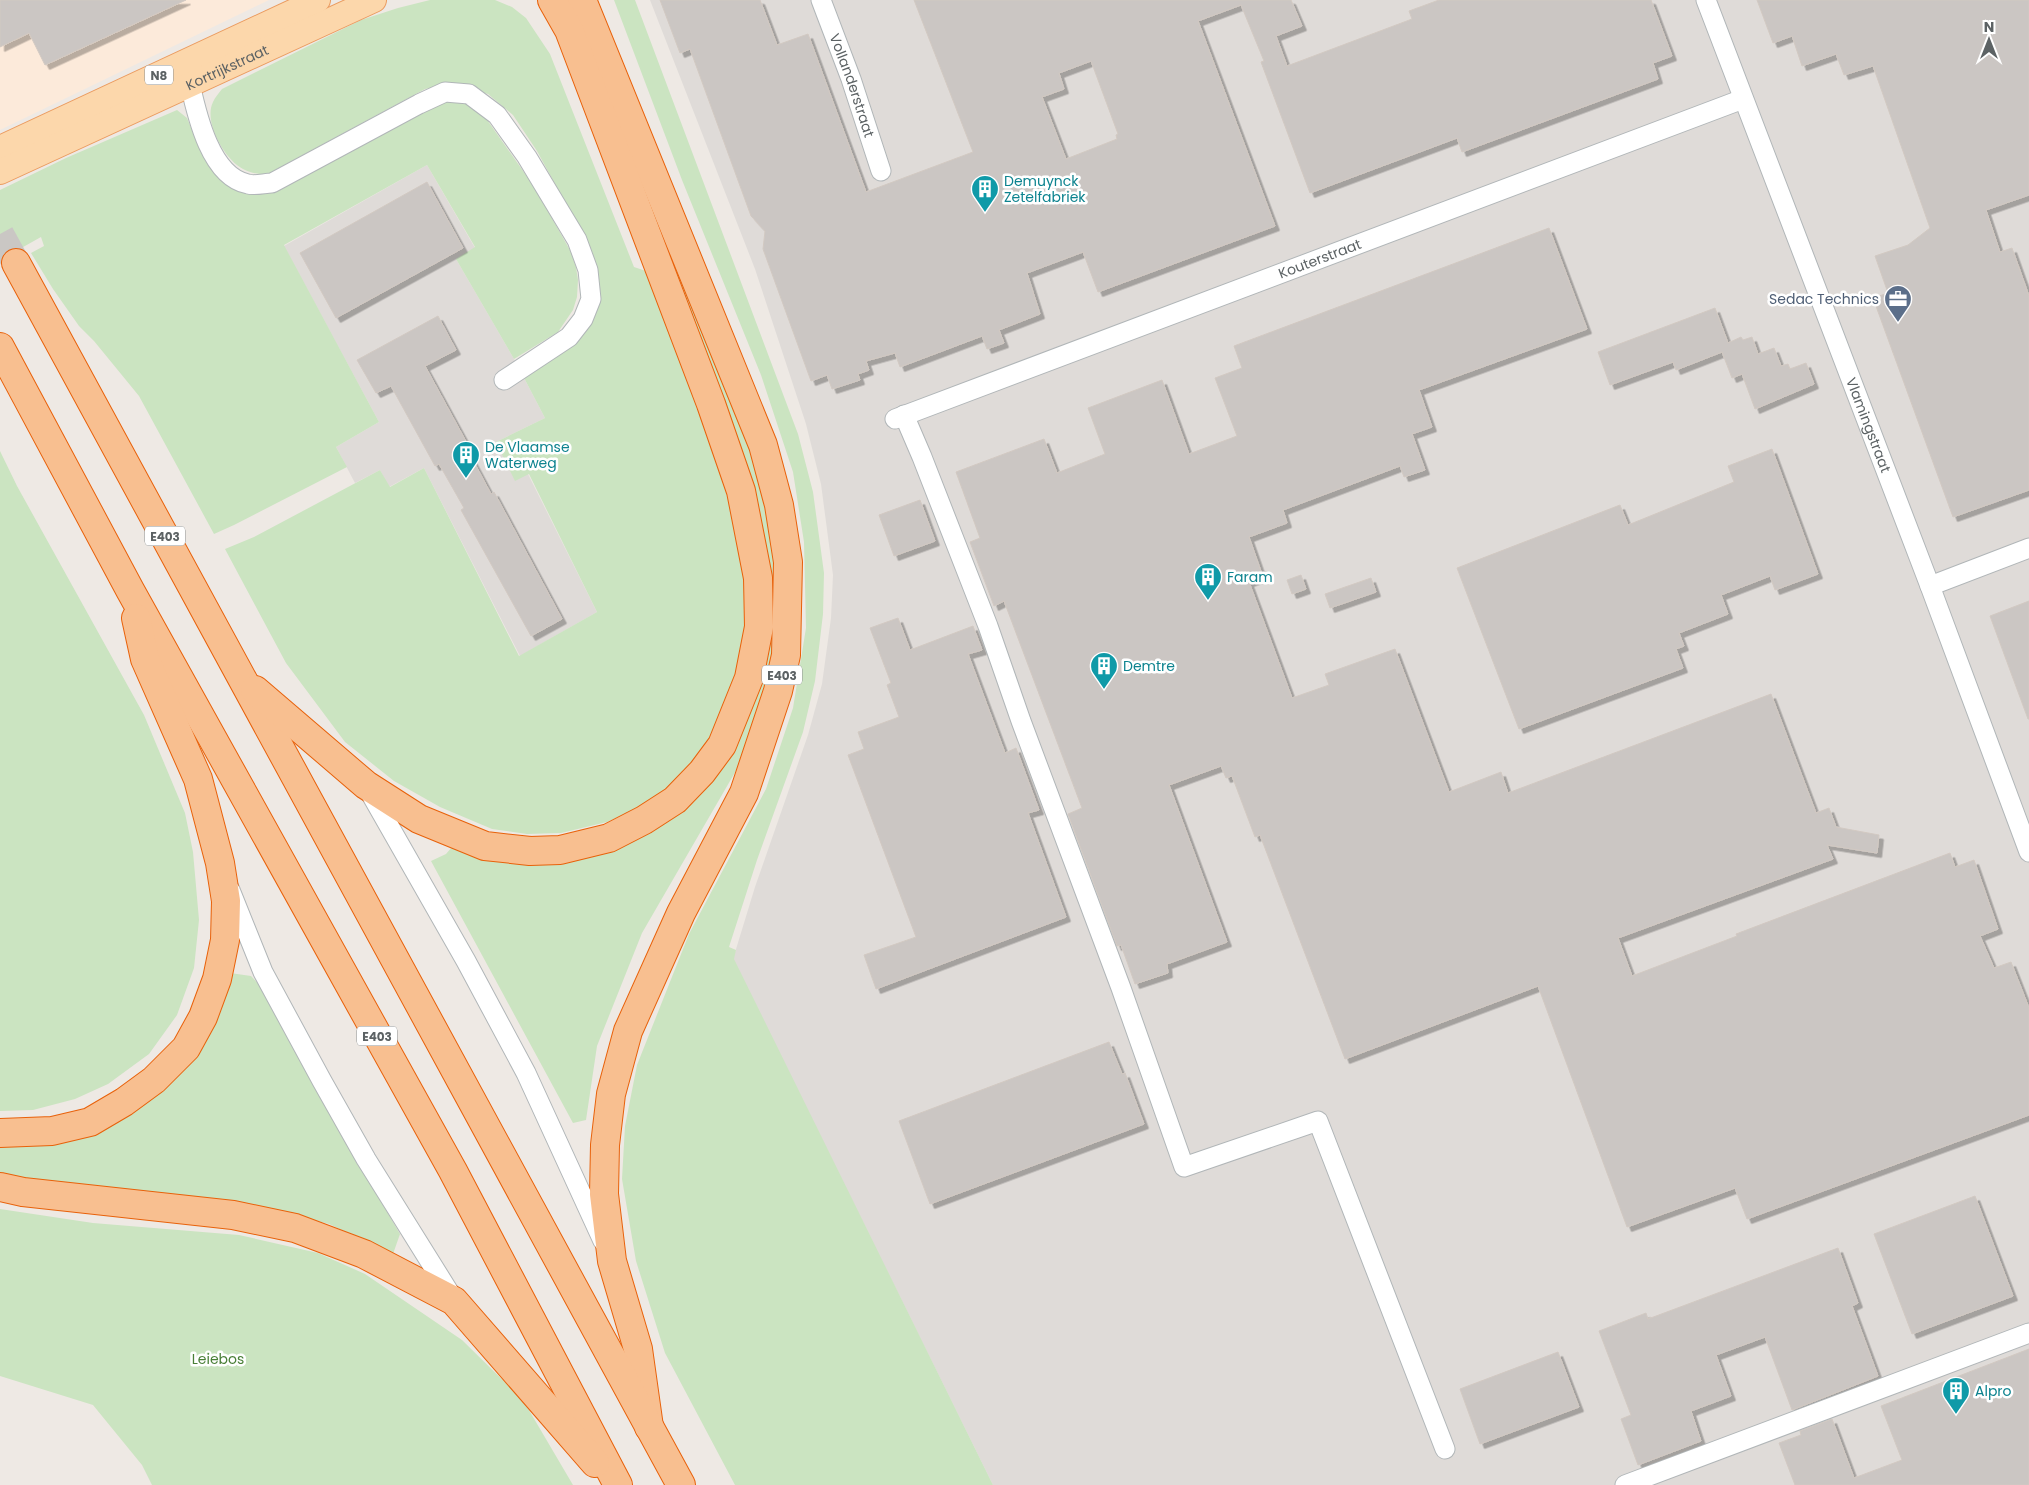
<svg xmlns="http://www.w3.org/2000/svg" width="2029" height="1485" font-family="Poppins,sans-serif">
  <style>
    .commercial { fill: #fceada }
    .industrial { fill: #dfdbd8 }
    .green { fill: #cbe4c1 }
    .building { fill: #cbc6c3; stroke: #d2c9c2; fill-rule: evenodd; filter: url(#shadow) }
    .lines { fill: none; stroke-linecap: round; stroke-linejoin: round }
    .highway-tunnel { stroke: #cac7c4; stroke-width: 28; stroke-dasharray: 28 14; stroke-linecap: butt }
    .minor-casing { stroke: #b1b6b8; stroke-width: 21 }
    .major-casing { stroke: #eb9b5f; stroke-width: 26 }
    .highway-casing { stroke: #e8610a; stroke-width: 30 }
    .minor { stroke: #fff; stroke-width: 19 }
    .major { stroke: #fcd7ab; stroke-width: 24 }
    .highway { stroke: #f8bf90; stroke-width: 28 }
    .labels { text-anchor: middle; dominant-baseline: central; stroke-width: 5; stroke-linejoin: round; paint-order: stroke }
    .shield { fill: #fff; stroke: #8d9192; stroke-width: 1 }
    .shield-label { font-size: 12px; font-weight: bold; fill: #5c6264 }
    .street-label { font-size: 14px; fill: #5c6264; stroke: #fff }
    .culture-label { font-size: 14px; fill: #0d838f; stroke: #fff; text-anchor: start }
    .service-label { font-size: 14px; fill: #4e5e75; stroke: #fff; text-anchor: end }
    .park-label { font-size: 14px; fill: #497f37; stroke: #fff }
  </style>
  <defs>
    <filter id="shadow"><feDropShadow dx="4.5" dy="4.5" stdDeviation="0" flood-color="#0004"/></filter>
  </defs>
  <rect width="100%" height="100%" fill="#eee9e4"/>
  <path class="commercial" d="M0,0h269l-269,130z"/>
  <g class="industrial">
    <path d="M650,0h1379v1485h-1036l-260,-526 22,-72 53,-152 14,-51 9,-66 2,-43 -12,-91 -15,-60 -51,-155z"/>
    <path d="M427,165l48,83 -19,11 58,100 31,59 -49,24 32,32 69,138 -77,44 -96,-188 -35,19 -9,-17 -25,13 -19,-36 43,-25 -95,-176z"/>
  </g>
  <g class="green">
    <path d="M430,0h65l17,7 14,11 24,36 84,213 12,4 80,206 19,83 2,53 -12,72 -23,51 -28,37 -33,29 -44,20 -46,11 -34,1 -35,-5 -52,-22 -46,-26 -49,-39 -59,-79 -61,-114 29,-12 126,-67 10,17 34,-19 95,188 78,-44 -68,-138 -14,7 -19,-39 49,-24 -22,-42 73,-72 4,-14 -2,-17 -6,-21 -55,-101 -24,-36 -25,-21 -22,-6 -25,-2 -16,3 -159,86c-8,-1 -16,-2 -23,-6 -18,-9 -40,-47 -30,-67 2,-5 6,-9 9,-13l139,-69 37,-12z"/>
    <path d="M614,0h21l163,434 15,58 11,81 -1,41 -8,67 -12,51 -46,128 -28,87 7,3 -2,9 259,526h-258l-70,-132 -29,-92 -14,-82 3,-53 12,-61 52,-131 77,-145 27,-81 13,-80 -2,-86 -11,-70 -32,-97 -79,-195z"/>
    <path d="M454,96l29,18 52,74 36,64 5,15 2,13 -1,17 -4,13 -15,22 -44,27 -58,-100 19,-12 -48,-82 -143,80 95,177 -43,25 11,20 -113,58 -20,9 -75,-138 -45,-55 -15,-15 -26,-37 -22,-36 13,-7 -3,-9 -41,23v-70l66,-32 111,-48 10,8 13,31 25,32 20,11 172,-83z"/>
    <path d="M683,270l70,181 16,71 7,52 2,57 -8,51 -29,80 -99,171 -45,113 -11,74 -13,3 -142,-262 15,-7 6,-7 58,15 40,2 44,-8 64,-28 38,-30 73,-168 -98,-358z"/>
    <path d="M0,451l17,35 127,229 41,98 8,39 6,68 -5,48 -17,47 -28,39 -41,30 -33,15 -42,11 -33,1z"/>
    <path d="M230,973l21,3 14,15 69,130 66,113 -7,20 -64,-30 -50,-13 -279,-35v-31l134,-38z"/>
    <path d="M0,1209l93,14 146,12 79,18 47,21 97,66 61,60 50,85h-421l-10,-20 -49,-60 -93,-29z"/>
  </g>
  <g class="building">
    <path d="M0,0h186l-141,65 -16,-32 -29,14z"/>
    <path d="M660,0h100l17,45 31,-11 58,158 107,-40 -59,-152h377l11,26 -26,10 11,30 125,-47 -3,-8 30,-11h212l21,56 -19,7 5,16 -196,73 -5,-14 -147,55 -49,-131 3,-1 -23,-56 -43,16 77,205 -177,66 -15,-40 -56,21 13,41 -41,16 5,13 -17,6 -5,-13 -82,31 -5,-14 -29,8 3,9 -11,4 2,6 -28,9 -5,-14 -16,6 -48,-132 2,-18 -14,-15 -61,-167 -10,4zM1091,61l27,73 -2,1 1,4 -51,20 -24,-62 22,-8 -5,-16z"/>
    <path d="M1757,0h272v195l-43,15 14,42 12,-4 17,48v194l-76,27 -80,-219 15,-5 -13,-37 33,-11 22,-17 -57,-162 -29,9 -8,-21 -34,12 -10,-30 -19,7z"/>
    <path d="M427,182l36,66 -127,70 -36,-65z"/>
    <path d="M1549,228l38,101 -168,61 13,37 -20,7 13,36 -21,7 -4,-11 -117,44 4,13 -38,14 14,40 -14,5 43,116 37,-13 -4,-11 70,-25 54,143 52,-20 7,21 263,-99 45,119 13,-5 7,19 43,8 -2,18 -50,-8 6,14 -215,79 14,38 105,-40 -1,-2 214,-81 5,14 19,-7 24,69 -18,7 14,32 17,-6 18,46v107l-282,104 -12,-31 -108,39 -89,-241 -193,73 -85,-224 -5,2 -23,-61 -6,2 -5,-12 -52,19 58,157 -60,22 1,9 -33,11 -14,-39 -4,1 -49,-132 14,-6 -78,-207 -10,5 -24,-64 10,-4 -24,-66 88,-33 13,34 48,-19 -17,-46 74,-28 27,74 48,-18 -22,-58 27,-10 -8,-22z"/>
    <path d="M1715,308l13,35 13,-6 2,3 9,-3 6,17 16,-6 7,18 7,-2 2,5 16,-6 8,21 -59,25 -13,-35 -10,4 -10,-26 -46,18 -3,-8 -63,23 -12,-33z"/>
    <path d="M438,316l18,34 -31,16 44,81 -2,2 24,45 3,-2 68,127 -31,17 -70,-126 3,-2 -25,-44 -4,2 -44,-80 -15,7 -19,-33z"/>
    <path d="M1772,449l46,125 -43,16 -5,-14 -49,19 7,19 -49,19 5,13 -8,3 7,19 -164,61 -62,-161 163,-63 8,20 106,-43 -6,-16z"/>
    <path d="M920,500l15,41 -41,15 -15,-41z"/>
    <path d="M1301,575l5,14 -14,5 -5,-14z"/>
    <path d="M1371,578l5,14 -46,16 -5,-14z"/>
    <path d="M2029,601v118h-1l-38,-103z"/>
    <path d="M898,618l12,32 63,-24 9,24 -14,4 37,99 11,-5 23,62 -11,3 38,104 -190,72 -12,-34 52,-18 -68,-182 16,-6 -6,-17 41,-15 -12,-32 4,-2 -21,-55z"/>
    <path d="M1109,1042l13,32 3,-1 19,51 -214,80 -31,-83z"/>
    <path d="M1975,1196l38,100 -101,38 -38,-100z"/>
    <path d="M1838,1248l20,55 -6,3 26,70 -86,34 -27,-73 -49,18 15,41 -40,15 10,30 -63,24 -17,-46 10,-4 -32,-84 47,-18 2,6z"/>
    <path d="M2029,1349v136h-234l-16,-42 22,-8 -1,-4 32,-12 22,59 48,-18 -21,-54z"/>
    <path d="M1558,1352l21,55 -99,37 -20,-55z"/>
  </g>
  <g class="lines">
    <path class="highway-tunnel" d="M0,234l16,29"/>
    <defs>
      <g id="minor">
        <path id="s1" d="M821,0l30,79 30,92"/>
        <path id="s2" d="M1706,0l224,586 99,266"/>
        <path d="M190,84c7,32 21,93 58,100 7,2 17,-1 24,-1l147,-79 26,-12 24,2 28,21 30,42 50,83 11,30 3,29 -8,20 -14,18 -65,43"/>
        <path d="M904,415l18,42 66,169 33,95 100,267 63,179 134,-46 127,328"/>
        <path id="s3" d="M895,419l848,-320"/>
        <path d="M1930,586l99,-38"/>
        <path d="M368,789l98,172 60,112 77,168"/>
        <path d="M230,890l33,82 59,109 44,78 88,141"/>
        <path d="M1625,1485l404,-152"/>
      </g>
      <g id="major">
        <path d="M0,148l318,-148"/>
        <path id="s4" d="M0,172l374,-172"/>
      </g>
      <g id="highway">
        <path d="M582,0l181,445 16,60 9,57 -2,93 -8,36 -34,102 -63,120 -53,118 -17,63 -6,51 -1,49 8,67 26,88 11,78"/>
        <path d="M16,263l665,1222"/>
        <path d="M0,347l130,243 323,581 165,314"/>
        <path d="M255,690l111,95 53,34 66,27 45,5 30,-1 49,-12 35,-18 31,-20 27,-28 20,-27 27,-67 10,-51 -1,-49 -17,-87 -30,-87 -142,-374 -17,-30"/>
        <path d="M0,1133l52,-2 38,-9 34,-20 30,-22 32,-32 17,-31 14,-38 8,-39 1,-39 -6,-38 -22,-84 -53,-120 -9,-41"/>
        <path d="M0,1187l23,5 210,23 62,13 69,26 90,47 141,162"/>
      </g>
    </defs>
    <use href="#minor" class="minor-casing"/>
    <use href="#major" class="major-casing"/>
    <use href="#highway" class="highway-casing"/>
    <use href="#minor" class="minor"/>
    <use href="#major" class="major"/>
    <use href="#highway" class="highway"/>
  </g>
  <defs>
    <symbol id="building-pin" viewBox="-11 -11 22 30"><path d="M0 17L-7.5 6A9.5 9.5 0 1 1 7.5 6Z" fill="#0f9aa8" stroke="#fff"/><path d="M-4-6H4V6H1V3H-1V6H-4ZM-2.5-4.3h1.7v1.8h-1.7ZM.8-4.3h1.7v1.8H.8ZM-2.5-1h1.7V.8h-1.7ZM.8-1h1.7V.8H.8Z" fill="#fff"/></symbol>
    <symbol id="office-pin" viewBox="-11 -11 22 30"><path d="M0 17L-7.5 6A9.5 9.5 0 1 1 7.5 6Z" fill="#5c6f8a" stroke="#fff"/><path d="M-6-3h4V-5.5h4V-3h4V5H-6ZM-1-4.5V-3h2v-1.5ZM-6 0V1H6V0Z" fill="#fff"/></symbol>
  </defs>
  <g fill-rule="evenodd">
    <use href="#building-pin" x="969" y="173" width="32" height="43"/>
    <use href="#office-pin" x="1882" y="283" width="32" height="43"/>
    <use href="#building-pin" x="450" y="439" width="32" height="43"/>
    <use href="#building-pin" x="1192" y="561" width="32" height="43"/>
    <use href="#building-pin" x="1088" y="650" width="32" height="43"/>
    <use href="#building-pin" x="1940" y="1375" width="32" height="43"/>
  </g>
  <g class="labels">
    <g class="shield">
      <rect x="145" y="65.5" width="28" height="19" rx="4"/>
      <rect x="145" y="526.5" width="40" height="19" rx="4"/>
      <rect x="762" y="665.5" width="40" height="19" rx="4"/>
      <rect x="357" y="1026.5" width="40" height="19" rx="4"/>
    </g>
    <g class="shield-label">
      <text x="159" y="75">N8</text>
      <text x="165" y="536">E403</text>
      <text x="782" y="675">E403</text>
      <text x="377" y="1036">E403</text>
    </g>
    <g class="street-label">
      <text stroke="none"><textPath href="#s4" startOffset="250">Kortrijkstraat</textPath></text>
      <text stroke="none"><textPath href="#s1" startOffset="91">Vollanderstraat</textPath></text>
      <text stroke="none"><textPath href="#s3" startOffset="454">Kouterstraat</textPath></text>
      <text stroke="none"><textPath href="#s2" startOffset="455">Vlamingstraat</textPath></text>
    </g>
    <g class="culture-label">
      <text x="1004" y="181">Demuynck<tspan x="1004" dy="16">Zetelfabriek</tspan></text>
      <text x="485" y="447">De Vlaamse<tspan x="485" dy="16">Waterweg</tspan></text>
      <text x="1227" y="577">Faram</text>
      <text x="1123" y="666">Demtre</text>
      <text x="1975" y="1391">Alpro</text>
    </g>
    <g class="service-label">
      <text x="1879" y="299">Sedac Technics</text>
    </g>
    <g class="park-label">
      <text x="218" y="1359">Leiebos</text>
    </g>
  </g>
  <g transform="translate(1989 40)" stroke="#ffffff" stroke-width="4" paint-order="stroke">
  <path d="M0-4L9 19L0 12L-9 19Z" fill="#5c6264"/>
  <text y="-8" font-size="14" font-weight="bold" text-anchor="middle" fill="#5c6264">N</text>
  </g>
</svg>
